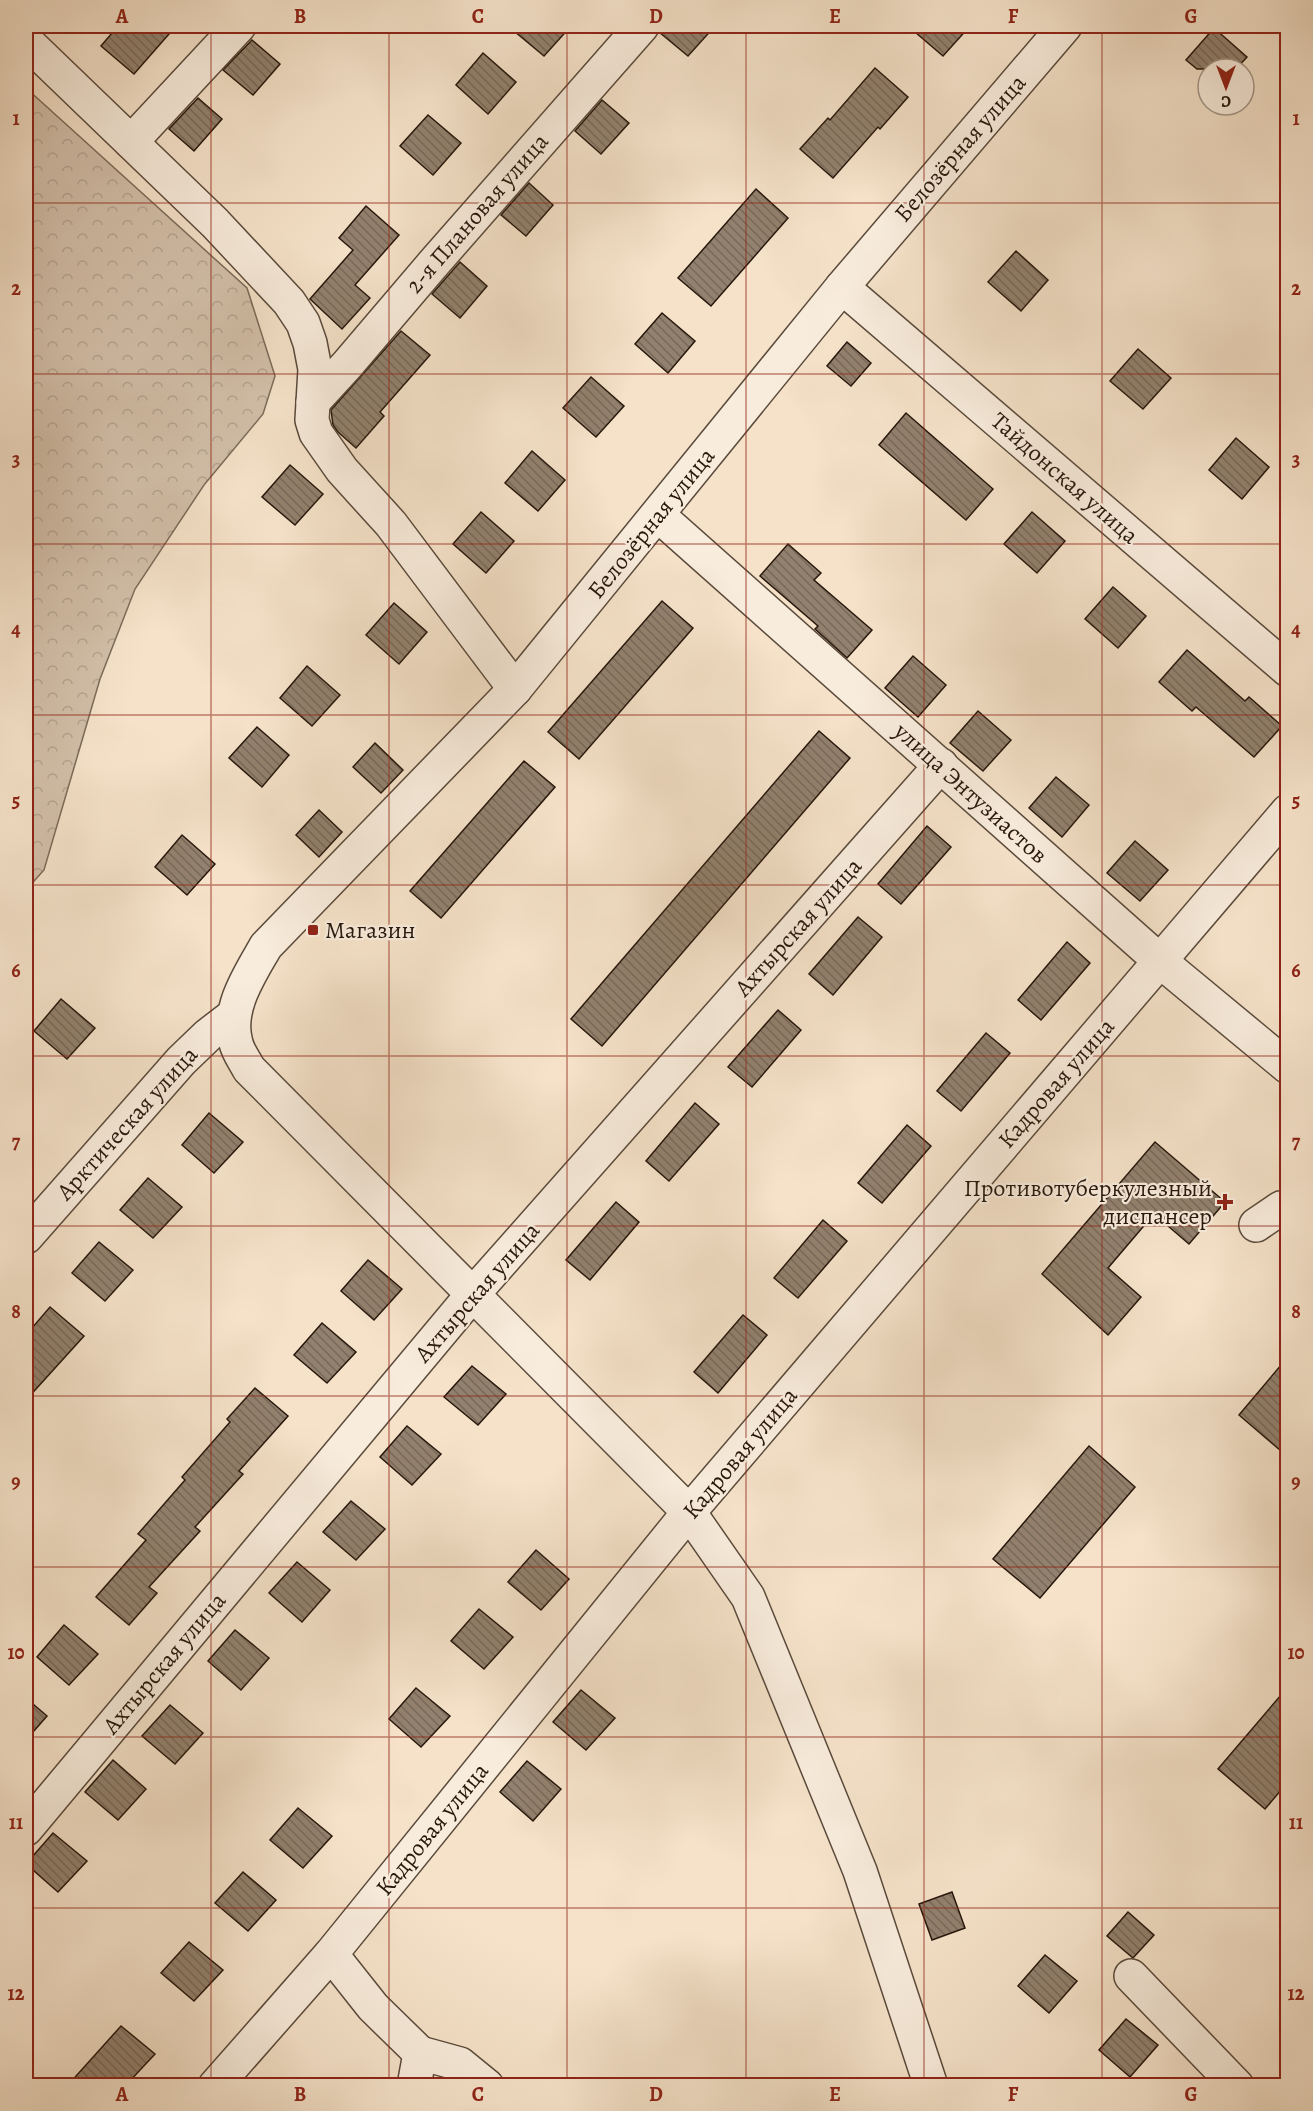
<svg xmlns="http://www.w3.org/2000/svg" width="1313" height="2111" font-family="Alegreya,serif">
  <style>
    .forest { fill: url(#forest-crowns); stroke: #7c6b5a; stroke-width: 1.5 }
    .building { fill: url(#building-back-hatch); stroke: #27170c; stroke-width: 1.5 }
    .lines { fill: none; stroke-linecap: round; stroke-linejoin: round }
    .minor-casing { stroke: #5a4a3b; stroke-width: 36 }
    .minor { stroke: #f8ecdc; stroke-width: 33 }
    .grid { fill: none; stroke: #8f2418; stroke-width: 1.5; stroke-opacity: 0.55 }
    .poi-dot { fill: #8f2418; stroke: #f8ecdc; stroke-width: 2 }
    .labels { text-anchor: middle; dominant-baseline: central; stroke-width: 4.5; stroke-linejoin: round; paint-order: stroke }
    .street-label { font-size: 24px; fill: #27170c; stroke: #f8ecdc }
    .poi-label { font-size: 24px; fill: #27170c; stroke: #f8ecdc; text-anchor: start }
    .neatline { fill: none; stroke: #8f2418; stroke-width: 2 }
    .grid-label { font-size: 20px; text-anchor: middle; font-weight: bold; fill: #8f2418 }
  </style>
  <defs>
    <pattern id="forest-crowns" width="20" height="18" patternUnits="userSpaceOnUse" patternTransform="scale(1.5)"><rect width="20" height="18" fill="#d2bfa9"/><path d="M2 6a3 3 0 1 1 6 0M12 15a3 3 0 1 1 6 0" fill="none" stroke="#b4a390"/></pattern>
    <pattern id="building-back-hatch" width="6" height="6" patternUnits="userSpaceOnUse" patternTransform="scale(1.5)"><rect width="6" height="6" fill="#92816e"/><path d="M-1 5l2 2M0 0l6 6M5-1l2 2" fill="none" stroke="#776959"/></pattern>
  </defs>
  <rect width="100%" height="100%" fill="#f5e2c9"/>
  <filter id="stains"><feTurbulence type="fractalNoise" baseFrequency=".00333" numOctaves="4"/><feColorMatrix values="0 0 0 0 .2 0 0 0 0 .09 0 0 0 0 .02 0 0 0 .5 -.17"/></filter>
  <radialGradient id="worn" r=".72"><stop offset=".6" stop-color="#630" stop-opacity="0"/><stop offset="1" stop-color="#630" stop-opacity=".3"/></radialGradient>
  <path class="forest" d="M26,88l221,200 28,88 -12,38 -59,71 -69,104 -35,90 -56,191 -18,20z"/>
  <g class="building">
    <path d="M118,26h58l-42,48 -33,-28z"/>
    <path d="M508,26h63l-27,30z"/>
    <path d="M660,26h55l-27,30 -29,-24z"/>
    <path d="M908,26h62l-27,30z"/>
    <path d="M1214,28l33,29 -11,12h-39l-11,-9z"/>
    <path d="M252,40l28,24 -27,31 -30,-25z"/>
    <path d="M483,53l33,29 -28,32 -32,-29z"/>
    <path d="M875,68l33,29 -28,32 -2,-2 -45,51 -33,-29 28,-31 2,2z"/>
    <path d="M198,98l24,21 -28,32 -25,-22z"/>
    <path d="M602,100l27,23 -28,31 -26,-23z"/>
    <path d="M428,115l33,28 -28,32 -33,-29z"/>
    <path d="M529,183l24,22 -27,31 -25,-21z"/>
    <path d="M756,189l32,29 -77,88 -33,-28z"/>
    <path d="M366,206l33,29 -44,50 15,13 -28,31 -32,-30 43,-49 -14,-12z"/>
    <path d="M1016,251l32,29 -27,31 -33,-29z"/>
    <path d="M460,262l27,24 -27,32 -28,-24z"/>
    <path d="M662,313l33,28 -27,32 -33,-29z"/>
    <path d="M401,331l29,24 -50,57 4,4 -28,32 -18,-16 -5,-7 -2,-15z"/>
    <path d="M847,342l24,21 -20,23 -24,-20z"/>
    <path d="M1138,349l33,29 -28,31 -33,-28z"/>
    <path d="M591,377l33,29 -28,31 -33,-29z"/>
    <path d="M906,413l87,76 -27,31 -87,-75z"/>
    <path d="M1236,438l33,29 -27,32 -33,-29z"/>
    <path d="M532,451l33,29 -27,31 -33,-28z"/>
    <path d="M290,465l33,29 -28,31 -33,-28z"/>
    <path d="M481,512l33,29 -28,32 -33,-29z"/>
    <path d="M1032,512l33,29 -28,32 -33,-29z"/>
    <path d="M788,544l33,29 -7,7 58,50 -25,28 -32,-29 3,-3 -58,-50z"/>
    <path d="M1113,587l33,29 -28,32 -33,-29z"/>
    <path d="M662,601l31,27 -114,131 -31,-27z"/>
    <path d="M394,603l33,29 -28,32 -33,-29z"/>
    <path d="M1187,650l58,51 4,-4 33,29 -28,31 -58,-50 -4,4 -33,-29z"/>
    <path d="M913,656l33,29 -28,32 -33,-29z"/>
    <path d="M307,666l33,29 -28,31 -32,-28z"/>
    <path d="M978,711l33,29 -28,31 -33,-28z"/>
    <path d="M257,727l32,28 -27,32 -33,-29z"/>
    <path d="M819,731l31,27 -248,288 -31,-27z"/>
    <path d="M375,743l28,27 -22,23 -28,-26z"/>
    <path d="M524,761l31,26 -114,131 -31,-27z"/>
    <path d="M1056,777l33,28 -27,32 -33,-29z"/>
    <path d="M319,810l23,22 -23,25 -23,-22z"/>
    <path d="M927,826l24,21 -50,57 -23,-20z"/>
    <path d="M182,835l33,29 -28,31 -32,-28z"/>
    <path d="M1135,841l33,29 -28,31 -33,-28z"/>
    <path d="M858,917l24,20 -49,58 -24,-21z"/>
    <path d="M1067,942l23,21 -49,57 -23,-20z"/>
    <path d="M61,999l34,29 -28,31 -33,-28z"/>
    <path d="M778,1010l23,20 -49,57 -24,-20z"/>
    <path d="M986,1033l24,20 -49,58 -24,-20z"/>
    <path d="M695,1103l24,21 -50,57 -23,-20z"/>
    <path d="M209,1113l34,29 -29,31 -32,-28z"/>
    <path d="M907,1125l24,21 -49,57 -24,-20z"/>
    <path d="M1155,1142l70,60 -36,42 -35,-30 -46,54 33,29 -33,38 -66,-61z"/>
    <path d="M148,1178l34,29 -29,31 -33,-28z"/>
    <path d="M616,1202l23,20 -49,58 -24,-20z"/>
    <path d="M823,1220l24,21 -49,57 -24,-20z"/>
    <path d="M99,1242l34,28 -28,31 -33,-28z"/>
    <path d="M368,1260l34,29 -28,31 -33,-29z"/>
    <path d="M50,1307l34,29 -58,64v-65z"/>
    <path d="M743,1315l24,20 -49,58 -24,-21z"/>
    <path d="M322,1323l34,29 -29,31 -33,-28z"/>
    <path d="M1287,1358v98l-48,-41z"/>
    <path d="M472,1366l34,28 -28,31 -34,-28z"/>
    <path d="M255,1388l33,28 -49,55 4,3 -48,53 5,4 -51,56 8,6 -28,32 -33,-28 50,-57 -8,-6 47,-54 -3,-3 48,-55 -3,-3z"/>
    <path d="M407,1426l34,28 -29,31 -32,-28z"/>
    <path d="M1089,1446l46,41 -95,111 -47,-39z"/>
    <path d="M351,1501l34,28 -29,31 -33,-28z"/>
    <path d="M536,1550l33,29 -28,31 -33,-28z"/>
    <path d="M297,1562l33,28 -28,32 -33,-29z"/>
    <path d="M479,1609l34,28 -29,32 -33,-28z"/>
    <path d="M64,1625l34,29 -29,31 -32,-28z"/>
    <path d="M235,1630l34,28 -28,32 -33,-29z"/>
    <path d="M416,1688l34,28 -29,31 -32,-28z"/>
    <path d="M1287,1688v95l-22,26 -47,-40z"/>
    <path d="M581,1690l34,28 -29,32 -33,-28z"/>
    <path d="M26,1698l21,18 -21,24z"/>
    <path d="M170,1705l33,28 -28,31 -33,-28z"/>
    <path d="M113,1760l33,29 -28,31 -33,-28z"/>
    <path d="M527,1761l34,28 -28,32 -33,-29z"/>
    <path d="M298,1808l34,28 -29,32 -33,-28z"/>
    <path d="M53,1833l34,28 -29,31 -32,-28z"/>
    <path d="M243,1872l33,28 -28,31 -33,-28z"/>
    <path d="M952,1892l13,36 -33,12 -13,-36z"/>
    <path d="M1128,1912l26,23 -21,23 -26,-22z"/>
    <path d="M189,1942l34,28 -29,31 -33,-28z"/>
    <path d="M1045,1955l32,26 -28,32 -31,-27z"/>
    <path d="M1126,2019l32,26 -28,32 -31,-27z"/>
    <path d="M121,2026l34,28 -29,31h-58z"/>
  </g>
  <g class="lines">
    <defs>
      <g id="minor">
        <path d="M26,41l189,182 74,79 14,21 7,20 5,26 -3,51 4,13 26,37 49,54 124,165"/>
        <path d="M131,142l108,-116"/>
        <path d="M842,287l446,383"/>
        <path d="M313,402l34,-37 86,-101 209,-238"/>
        <path d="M658,515l502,446 128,106"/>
        <path d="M1256,1225l25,-17 7,4"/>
        <path d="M26,1237l155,-176 27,-26 26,-20"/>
        <path d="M26,1829l446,-534 469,-530"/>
        <path d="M331,1954l42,53 47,46 -6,33"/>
        <path d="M1131,1976l106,110"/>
        <path d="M420,2053l40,11 27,22"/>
        <path d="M215,2086l116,-132 358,-442 599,-701"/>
        <path d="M931,2086l-71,-215 -112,-274 -59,-85 -440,-443c-4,-8 -11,-17 -13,-26 -10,-34 14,-69 30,-97l249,-257 327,-402 223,-261"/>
      </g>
    </defs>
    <use href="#minor" class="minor-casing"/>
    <use href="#minor" class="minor"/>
  </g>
  <path class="grid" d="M211,26v2060M389,26v2060M567,26v2060M746,26v2060M924,26v2060M1102,26v2060M26,203h1262M26,374h1262M26,544h1262M26,715h1262M26,885h1262M26,1056h1262M26,1226h1262M26,1396h1262M26,1567h1262M26,1737h1262M26,1908h1262"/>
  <g class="poi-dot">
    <rect x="307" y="924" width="12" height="12" rx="3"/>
    <path d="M1222 1193h6v6h6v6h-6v6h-6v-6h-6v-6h6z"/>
  </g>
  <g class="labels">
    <g class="street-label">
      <text transform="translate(960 148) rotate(-49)">Белозёрная улица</text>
      <text transform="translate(477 213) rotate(-49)">2-я Плановая улица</text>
      <text transform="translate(1065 478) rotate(41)">Тайдонская улица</text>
      <text transform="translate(651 523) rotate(-51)">Белозёрная улица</text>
      <text transform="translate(971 793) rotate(42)">улица Энтузиастов</text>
      <text transform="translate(798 927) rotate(-48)">Ахтырская улица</text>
      <text transform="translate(1056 1083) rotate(-49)">Кадровая улица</text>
      <text transform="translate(127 1123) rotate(-48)">Арктическая улица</text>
      <text transform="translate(477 1292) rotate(-49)">Ахтырская улица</text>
      <text transform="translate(740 1453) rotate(-50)">Кадровая улица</text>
      <text transform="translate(164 1663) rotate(-50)">Ахтырская улица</text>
      <text transform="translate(432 1829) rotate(-51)">Кадровая улица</text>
    </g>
    <g class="poi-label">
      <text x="325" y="930">Магазин</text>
      <text x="1212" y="1188" text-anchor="end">Противотуберкулезный<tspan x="1212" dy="28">диспансер</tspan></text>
    </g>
  </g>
  <rect width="1313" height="2111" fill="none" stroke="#f5e2c9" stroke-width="66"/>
  <g transform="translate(1226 87) rotate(180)"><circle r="28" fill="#f8ecdc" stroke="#a49789" stroke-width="1.5"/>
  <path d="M0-4.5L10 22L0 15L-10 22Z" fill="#8f2418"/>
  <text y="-9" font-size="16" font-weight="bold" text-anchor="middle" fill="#27170c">С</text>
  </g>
  <rect x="33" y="33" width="1247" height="2045" class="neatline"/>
  <g class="grid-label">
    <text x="122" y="23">A</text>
    <text x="300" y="23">B</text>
    <text x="478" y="23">C</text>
    <text x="656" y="23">D</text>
    <text x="835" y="23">E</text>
    <text x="1013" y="23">F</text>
    <text x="1191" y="23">G</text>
    <text x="16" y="125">1</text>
    <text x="1296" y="125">1</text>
    <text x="16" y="295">2</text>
    <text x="1296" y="295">2</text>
    <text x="16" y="466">3</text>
    <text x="1296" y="466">3</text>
    <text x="16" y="636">4</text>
    <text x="1296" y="636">4</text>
    <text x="16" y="807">5</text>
    <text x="1296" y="807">5</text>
    <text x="16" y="977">6</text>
    <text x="1296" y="977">6</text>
    <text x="16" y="1148">7</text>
    <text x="1296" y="1148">7</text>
    <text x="16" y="1318">8</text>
    <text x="1296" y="1318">8</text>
    <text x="16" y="1488">9</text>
    <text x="1296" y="1488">9</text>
    <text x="16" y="1659">10</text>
    <text x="1296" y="1659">10</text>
    <text x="16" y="1829">11</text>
    <text x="1296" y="1829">11</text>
    <text x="16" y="2000">12</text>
    <text x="1296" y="2000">12</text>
    <text x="122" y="2101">A</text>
    <text x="300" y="2101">B</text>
    <text x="478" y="2101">C</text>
    <text x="656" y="2101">D</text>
    <text x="835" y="2101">E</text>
    <text x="1013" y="2101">F</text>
    <text x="1191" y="2101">G</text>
  </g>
  <rect width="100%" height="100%" filter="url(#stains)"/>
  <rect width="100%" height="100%" fill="url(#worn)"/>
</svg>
